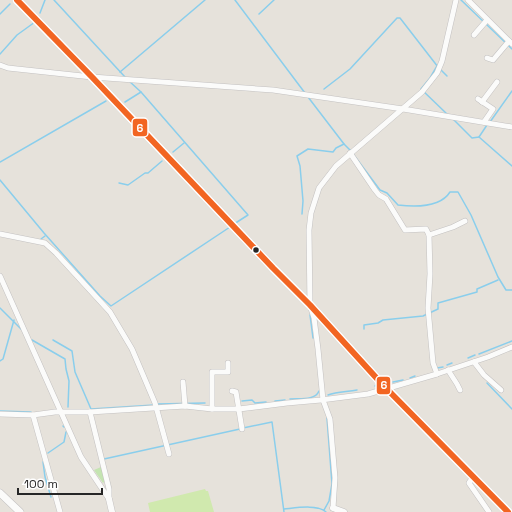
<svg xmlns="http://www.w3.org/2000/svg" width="512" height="512" font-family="'Space Grotesk',sans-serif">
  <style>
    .green { fill: #c4e4b1 }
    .pitch { fill: #d0e9ae }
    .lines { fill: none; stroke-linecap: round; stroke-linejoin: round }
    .stream { stroke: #8aceec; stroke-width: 1.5 }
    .minor-casing { stroke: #c3c1c1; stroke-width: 6 }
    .tertiary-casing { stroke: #c3c1c1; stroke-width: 7 }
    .secondary-casing { stroke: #c3c1c1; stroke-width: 8 }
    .trunk-casing { stroke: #c3c1bf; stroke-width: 9 }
    .minor { stroke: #fbfbfa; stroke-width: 5 }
    .tertiary { stroke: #fbfbfa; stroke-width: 6 }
    .secondary { stroke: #fbfbfa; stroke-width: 7 }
    .trunk { stroke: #e7ded0; stroke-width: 8 }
    .bus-1-casing { stroke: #fff; stroke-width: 9 }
    .bus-1 { stroke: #f26522; stroke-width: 6 }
    .bus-dot { fill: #262626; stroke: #fff; stroke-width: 1.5 }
    .line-badge { stroke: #fff; stroke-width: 1.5 }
    .badge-label { font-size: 11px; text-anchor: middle; font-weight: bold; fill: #fff }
  </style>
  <rect width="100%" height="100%" fill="#e6e2db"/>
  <path class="green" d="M101,467l4,14 -2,2 -9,-13z"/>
  <path class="pitch" d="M205,489l1,2h2l6,21h-64l-2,-9z"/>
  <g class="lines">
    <g class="stream">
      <path d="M54,0l71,77"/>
      <path d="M235,0l70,93"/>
      <path d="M461,0l51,49"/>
      <path d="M40,13l5,-13"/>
      <path d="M0,14l10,-10"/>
      <path d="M259,14l15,-14"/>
      <path d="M0,54l17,-19 18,-13"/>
      <path d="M437,66l-7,12 -9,11 26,25"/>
      <path d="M440,69l7,7"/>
      <path d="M120,72l85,-72"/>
      <path d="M129,81l12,11"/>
      <path d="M324,89l26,-20 47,-51h3l38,49"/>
      <path d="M125,102l16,-10 107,123 -14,9"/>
      <path d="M453,119l19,19 7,-1 8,-12"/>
      <path d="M490,122l22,-31"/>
      <path d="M479,137l33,29"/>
      <path d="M344,144l7,7"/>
      <path d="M173,152l11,-9"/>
      <path d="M353,154l27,36 7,3 11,12c17,2 42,3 52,-13h8l13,23 27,62 8,13h6"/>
      <path d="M0,162l106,-61"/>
      <path d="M0,180l44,53 56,63 11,10 119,-79"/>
      <path d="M119,183l9,2 17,-12h3l14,-12"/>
      <path d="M302,214l1,-13 -3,-35 -3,-10 11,-7 25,3 3,-4 8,-4 -36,-47"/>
      <path d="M41,239l4,-3"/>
      <path d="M0,308l21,21"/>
      <path d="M310,315l3,23"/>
      <path d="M364,329v-4l14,-2 5,-3 40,-4 15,-7v-6l39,-11v-3l21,-9"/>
      <path d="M32,340l33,19 1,10 3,12 -1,26"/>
      <path d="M53,340l19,11 3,21 16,37 63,-4"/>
      <path d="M479,354l33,-13"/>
      <path d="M468,358l7,-3"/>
      <path d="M0,361l3,-2 11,-39"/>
      <path d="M447,365l5,-2"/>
      <path d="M437,368l6,-1"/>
      <path d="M410,378l5,-2"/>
      <path d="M393,382l10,-2"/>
      <path d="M487,383l25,26"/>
      <path d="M375,386l1,-1"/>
      <path d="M328,395c9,-4 19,-3 29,-5"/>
      <path d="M290,399c9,-1 25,2 29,-8"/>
      <path d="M242,401l10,-1 3,3 11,-1"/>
      <path d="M275,401l10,-1"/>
      <path d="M157,404l48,-1"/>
      <path d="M0,411l30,1 3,1"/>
      <path d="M63,426l1,1"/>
      <path d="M243,428l29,-6 12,90"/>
      <path d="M48,453l16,-11 2,-10"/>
      <path d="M104,459l136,-30"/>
      <path d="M43,462l2,15 6,20"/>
      <path d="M284,509c11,-1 34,-5 42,3"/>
      <path d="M324,510l5,-9 3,-17 -5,-66"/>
    </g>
    <defs>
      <g id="minor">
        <path d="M468,0l44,44"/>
        <path d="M474,35l13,-15"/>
        <path d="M487,58l6,2 16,-19"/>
        <path d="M0,65l8,3 84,9 181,13 130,19 109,18"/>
        <path d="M478,99l15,10 -9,13"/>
        <path d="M482,102l15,-20"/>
        <path d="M350,153l25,37 4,5 7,4 19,31 21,-1 3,6 1,39 -2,34 5,55 4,11"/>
        <path d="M0,234l45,9 11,10 54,59 22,37 23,54 14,51"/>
        <path d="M429,235l24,-8 12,-6"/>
        <path d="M0,276l81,181 28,42"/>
        <path d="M474,362l10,13 17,15"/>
        <path d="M448,370l9,14 3,6"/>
        <path d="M183,382l2,24"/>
        <path d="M232,391l4,1 6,37"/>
        <path d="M212,409v-37h16v-9"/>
        <path d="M90,412l19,77v9"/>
        <path d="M0,414l33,1 22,-3h35l95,-6 27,3h27l48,-6 34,-3 47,-6 69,-20 51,-17 24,-10"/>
        <path d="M33,415l27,97"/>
        <path d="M473,477l-4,6 20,29"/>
        <path d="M333,508l2,-30 -5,-59 -7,-19 -5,-51 -4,-31 -4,-13 -1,-75 2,-17 8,-25 17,-22 86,-74 15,-19 5,-12 14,-61"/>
      </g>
      <g id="tertiary">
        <path d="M109,499l3,13"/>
        <path d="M333,508l11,4"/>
      </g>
      <path id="secondary" d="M0,493l20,19"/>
      <path id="trunk" d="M17,0l75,77 181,191 37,37 71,78 127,129"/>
    </defs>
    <use href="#minor" class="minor-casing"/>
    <use href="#tertiary" class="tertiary-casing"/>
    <use href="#secondary" class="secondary-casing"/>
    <use href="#trunk" class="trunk-casing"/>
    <use href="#minor" class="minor"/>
    <use href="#tertiary" class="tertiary"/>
    <use href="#secondary" class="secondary"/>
    <use href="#trunk" class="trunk"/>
    <defs>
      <path id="bus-1" d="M17,0l75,77 181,191 37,37 71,78 127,129"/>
    </defs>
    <use href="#bus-1" class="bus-1-casing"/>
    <use href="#bus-1" class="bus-1"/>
  </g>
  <circle class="bus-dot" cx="256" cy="250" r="3.5"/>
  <g class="line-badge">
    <rect x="132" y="118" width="16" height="19" rx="4" fill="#f26522"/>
    <rect x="376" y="376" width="15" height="19" rx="4" fill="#f26522"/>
  </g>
  <g class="badge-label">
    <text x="140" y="132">6</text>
    <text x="384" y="389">6</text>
  </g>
  <path d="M18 488v6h84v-6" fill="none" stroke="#262626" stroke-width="2"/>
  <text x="24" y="488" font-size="12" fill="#262626" stroke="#ffffff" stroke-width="3" paint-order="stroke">100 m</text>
</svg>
